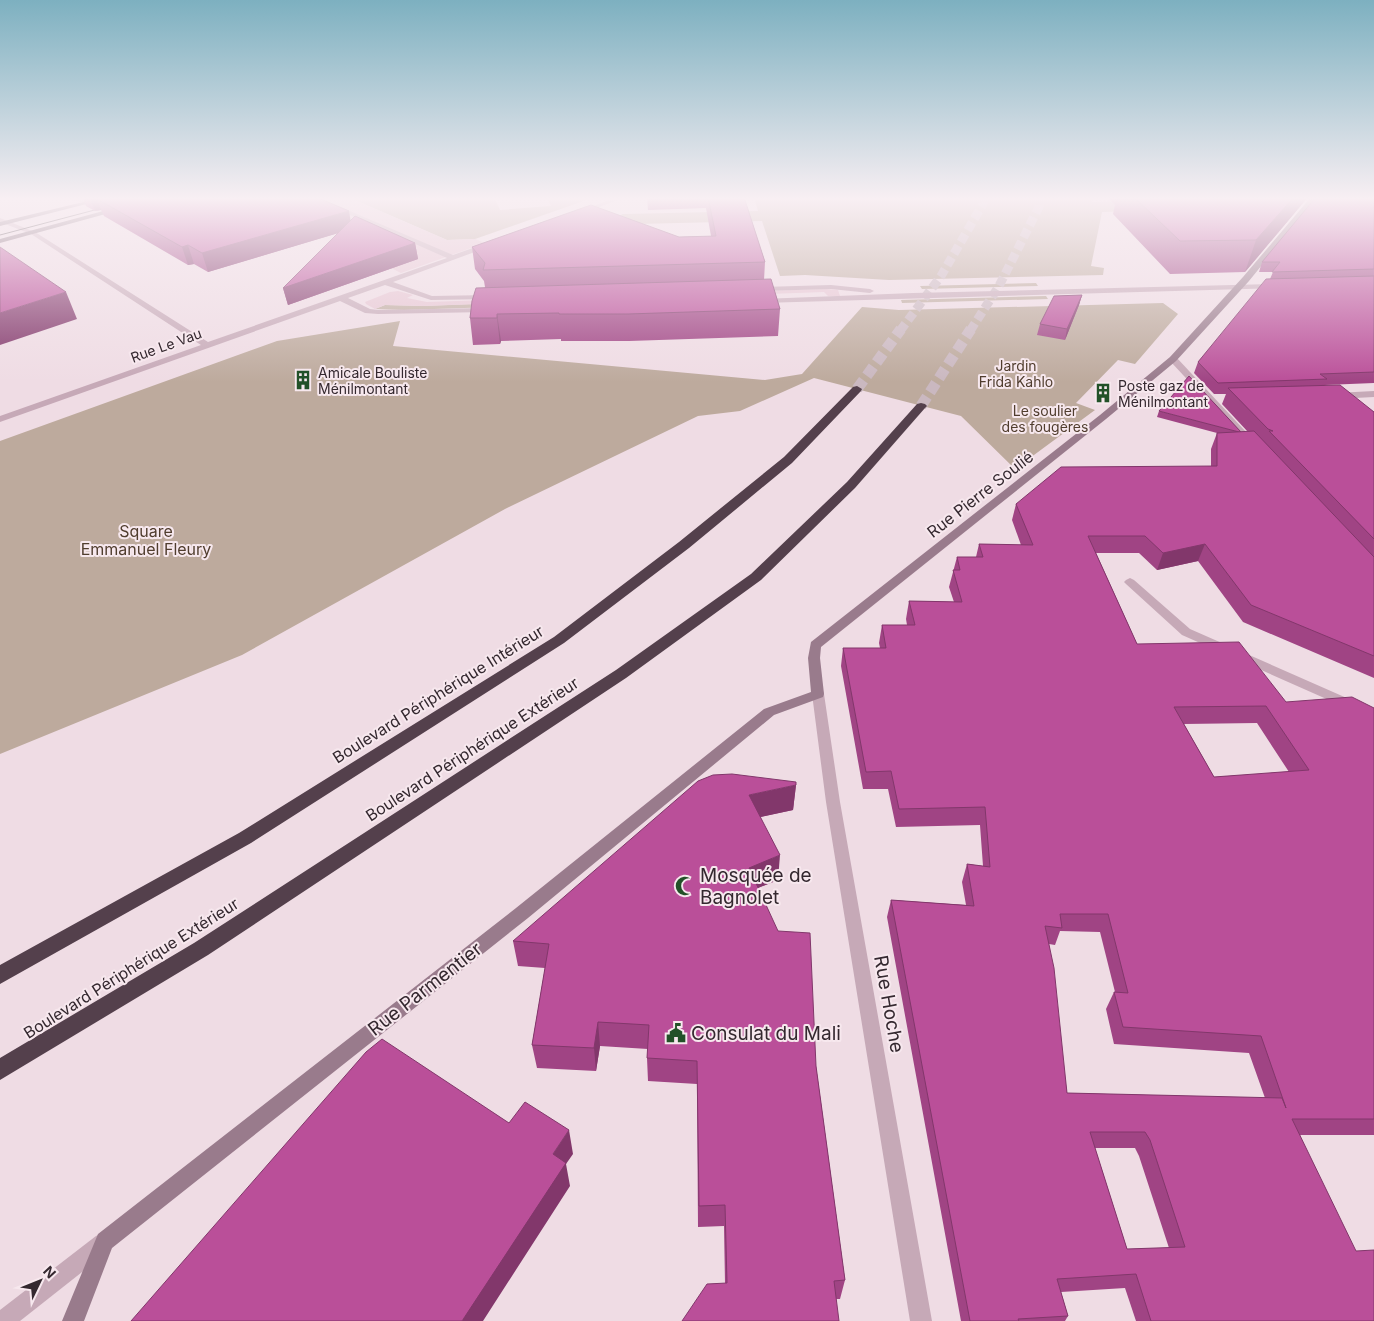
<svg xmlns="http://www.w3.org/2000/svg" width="1374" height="1321" font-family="Inter,sans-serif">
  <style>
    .green { fill: #bdaa9d }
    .plaza { fill: #e6c4d1 }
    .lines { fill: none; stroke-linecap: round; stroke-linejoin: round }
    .highway-tunnel-far1 { stroke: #cab8c0; stroke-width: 9; stroke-dasharray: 9 4.5; stroke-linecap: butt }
    .highway-tunnel { stroke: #cab8c0; stroke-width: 11; stroke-dasharray: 11 5.5; stroke-linecap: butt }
    .street { fill: #c6a9b7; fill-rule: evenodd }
    .secondary { fill: #997b8c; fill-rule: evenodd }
    .primary { fill: #745b6a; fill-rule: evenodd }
    .highway { fill: #54404c; fill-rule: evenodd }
    .tram { stroke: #34282f; stroke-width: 1 }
    .wall { fill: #a04484; fill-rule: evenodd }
    .shaded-wall { fill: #82376b }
    .building { fill: #ba4f99; stroke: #82376b; fill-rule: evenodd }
    .labels { text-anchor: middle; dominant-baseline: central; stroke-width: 4; stroke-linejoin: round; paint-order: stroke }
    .far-street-label { font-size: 14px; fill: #34282f; stroke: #f7e8ee }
    .far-park-label { font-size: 14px; fill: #503d2e; stroke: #f7e8ee }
    .far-poi-label { font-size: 14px; fill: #34282f; stroke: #f7e8ee; text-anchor: start }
    .street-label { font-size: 16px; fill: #34282f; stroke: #f7e8ee }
    .park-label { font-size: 16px; fill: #503d2e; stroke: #f7e8ee }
    .near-poi-label { font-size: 19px; fill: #34282f; stroke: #f7e8ee; text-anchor: start }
    .near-street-label { font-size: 19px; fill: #34282f; stroke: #f7e8ee }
  </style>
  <rect width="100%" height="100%" fill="#efdce4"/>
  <g class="green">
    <path d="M348,197h146l6,13 51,-4 -4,-9h48l-120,42 -28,1z"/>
    <path d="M754,197h338v5l195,-5 -68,11 -117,4 -11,54 13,2 -1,7 -214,5 -84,-5 -25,1 -18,-55 -167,4 28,-11 135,-3z"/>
    <path d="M1036,283l2,3 -116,3 -2,-3z"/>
    <path d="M1046,296l2,3 -146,4 -1,-3z"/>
    <path d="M549,301l7,4 -152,5 -29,-1 10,-4 38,1z"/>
    <path d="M1163,303l15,11 -43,50 -17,-4 -42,43 19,7 -80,59 -54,-53 -147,-38 -74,33 -42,5 -193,93 -263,146 -242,99v-313l277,-100 123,-20 -7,25 372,34 37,-6 60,-67 37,3z"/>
  </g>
  <g class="plaza">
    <path d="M282,197h66l99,43 28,-1 10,4 -84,30 -10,-5 10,-3 5,-11z"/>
    <path d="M826,289l12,1 2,6h-12l-4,-4 -401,14 -38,-1 -10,4 -9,-5 -1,-2 25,-10 8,-1 15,4 -6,3 20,4z"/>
  </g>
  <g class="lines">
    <g class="highway-tunnel-far1">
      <path d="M900,331l41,-55 46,-79"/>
      <path d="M970,331l29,-45 40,-79 1,-10"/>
    </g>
    <g class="highway-tunnel">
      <path d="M857,389l44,-60"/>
      <path d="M921,406l50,-77"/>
    </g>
    <g class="street">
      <path d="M57,197h15l24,5 -3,2z"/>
      <path d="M309,197h8l136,58 31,-11 7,2 -98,36 39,14 56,-1 4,2 -1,2 -60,1 -46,-15 -37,13 22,11 8,1 108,-2 4,2 -4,2 -108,2 -13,-1 -25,-12 -340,121v-6l201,-71 -170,-111 -31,-12v-4l35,14 173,110 239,-84z"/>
      <path d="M617,197h9l-43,16 -5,-1z"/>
      <path d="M1275,284h3v4l-517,15 -4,-2 4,-2 152,-6z"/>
      <path d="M831,285l39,4 4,2 -4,2 -39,-4 -73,2 -4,-2 4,-2z"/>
      <path d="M1173,356l3,1 72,77v4h-6l-72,-77v-4z"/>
      <path d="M1374,391v6l-38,2 -5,-3 5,-3z"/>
      <path d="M1130,578l4,2 56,49 184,81v10l-192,-85 -56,-51 -2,-2 2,-2z"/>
      <path d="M818,690l5,1 1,3 16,108 92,519h-22l-84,-519 -14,-108 1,-3z"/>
      <path d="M103,1233l7,3 3,7 -3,7 -90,71h-20v-11l96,-74z"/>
    </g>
    <path class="secondary" d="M1311,197h6l-68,84 -73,80 -70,58 -285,228 -1,11 4,36 -1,3 -49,18 -246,203 -416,330 -28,73h-22l36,-87 418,-326 248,-199 47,-17 -3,-34 3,-16 289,-227 70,-58 73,-80z"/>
    <g class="primary">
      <path d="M104,197h10l-114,29v-4z"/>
      <path d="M118,207l2,1v2l-120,33v-4z"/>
    </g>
    <g class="highway">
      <path d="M857,386l5,3 -1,2 -69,72 -103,85 -125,95 -313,200 -251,141v-19l239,-132 315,-196 125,-95 105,-85 69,-70z"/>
      <path d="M921,403l4,1 2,2 -2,2 -70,80 -94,92 -135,98 -418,277 -208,125v-22l194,-115 422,-273 135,-96 96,-92 70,-78z"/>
    </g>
    <path class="tram" d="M0,235l106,-28"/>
  </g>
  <g class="wall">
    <path d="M78,197h238l35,24 64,22 3,16 -130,46 -5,-17 55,-55 -130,39 -14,-8 -6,1 -84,-49 -3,-6 -6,1 -9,-5 -3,-8z"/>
    <path d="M647,197h97l21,65 -1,18 16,29 -2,27 -149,5h-68v-2l-60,2 -1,3 -27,1 -3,-27 15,-31 -1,-6 -9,-12 -3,-22 207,-10 32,-1 -5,-28 -58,2z"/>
    <path d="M1107,197h201l-63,75 -75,2 -57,-60 2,-9z"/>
    <path d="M1374,197v186l-49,2h-1l50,27v266l-131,-56 -45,-61 -41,9 -18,-17h-43l41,91 149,58 88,6v427h-74l74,186h-238l-11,-33 -64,4 7,24 -3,5h-104l-74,-404 4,-17 75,5 -4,-23 5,-18 16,2 -3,-41 -84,2 -8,-38h-25l-22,-123 2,-18h37l-1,-5 3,-18h25l-1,-6 3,-18 45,1 -5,-15 8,-30h19l3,-13 42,1 -9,-25 4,-16 195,-38v-17l6,-16 -60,-16 2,-6 82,21h7l-26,-28 4,-10h-12l-20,-21 4,-11 72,-83 3,-7h-14l3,-10zM1257,723l32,49 -75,5 -30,-53zM1060,931l40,1 15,60h-1l-8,17 8,35 135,9 16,45 -198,-5 -18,-149 6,1zM1095,1148h40l4,8 30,92 -42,1z"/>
    <path d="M1082,295l-3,10 -14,35 -28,-5 3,-11z"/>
    <path d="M796,785l-3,25 -33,7 18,63 -20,8 58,178 29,214 -5,19h-3l-112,-16 -1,-57 -26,1 -1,-143 -49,-3 -1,-23 1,-9 -48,-3 -4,25 -59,-3 -5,-23 13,-77 -27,-2 -5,-25z"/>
  </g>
  <g class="shaded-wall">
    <path d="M90,197h59l-52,2 4,11 -6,1z"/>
    <path d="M1294,197h14l-63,75 11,-32z"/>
    <path d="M349,211l3,18 -144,43 -6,-19z"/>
    <path d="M415,243l3,16 -130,46 -5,-17z"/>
    <path d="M188,245l6,19 -6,1 -6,-18z"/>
    <path d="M66,292l11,27 -77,26v-32z"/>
    <path d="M1082,295l-3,10 -14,35 2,-11z"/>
    <path d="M497,314l4,27 -1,3 -3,-26z"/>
    <path d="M1205,544l-7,17 -41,9 6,-17z"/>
    <path d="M796,785l-3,25 -46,10 2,-25z"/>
    <path d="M780,855l-2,25 -31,12 2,-24z"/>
    <path d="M598,1022l2,24 -4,25 -2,-23z"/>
    <path d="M569,1130l4,24 -7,10 4,22 -87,135h-21l91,-167z"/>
  </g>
  <g class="building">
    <path d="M105,197h211l33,14 -147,42 -14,-8 -6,2 -85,-48z"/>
    <path d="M708,197h36l21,65 -282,8 2,-7 -13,-16 119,-42 88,32 37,-1z"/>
    <path d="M1134,197h160l-38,43 -76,1z"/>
    <path d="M1316,197h58v72l-102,3 8,-10h-18z"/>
    <path d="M355,216l60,27 -132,45z"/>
    <path d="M0,247l66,45 -66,21z"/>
    <path d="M1374,276v96l-54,2 7,5 -109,4 -20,-21 68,-83z"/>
    <path d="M771,279l9,30 -152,5h-69v-1l-62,1v4h-27l2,-17 4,-13z"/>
    <path d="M1082,295l-15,34 -27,-5 14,-28z"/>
    <path d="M1189,376l52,56h-2l-80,-21z"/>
    <path d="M1340,385l34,27v127l-105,-108h4l-5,-2 -40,-41z"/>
    <path d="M1254,431l120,126v99l-123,-51 -46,-61 -42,9 -18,-17h-57l49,108 102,-2 47,60 66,-5 22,11v411h-82l64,132 18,-1v71h-223l-15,-47 -79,5 11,37 -50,3 1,2h-49l-79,-421 83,6 -7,-42 23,3 -5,-60 -86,2 -8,-38 -25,1 -23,-124h43l-4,-23h33l-6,-24 53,1 -9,-32h7l-3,-13h26l-4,-13 54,1 -17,-41 45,-37 156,-1v-33zM1266,706l43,64 -95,7 -40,-70zM1060,914h48l20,79 -14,-1 9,35 138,9 25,72 -4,-10 -215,-5 -13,-125 -9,-42 17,2zM1090,1132h55l5,8 35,107 -58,2z"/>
    <path d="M732,774l64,8v3l-47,10 31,60 -31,13 29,63 32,2 6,133 29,214 -11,1 5,40h-157l25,-37 20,-1 -2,-78 -26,1 -2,-145 -50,-3 2,-33 -51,-3 -4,26 -62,-3 17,-101 -36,-3 185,-160 15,-6z"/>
    <path d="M382,1039l127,84 16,-21 44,28 -16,24 13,9 -104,158h-331l235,-269z"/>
  </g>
  <linearGradient id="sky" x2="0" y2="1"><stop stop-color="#7db0c0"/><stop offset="0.52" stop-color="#f8eff3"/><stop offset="1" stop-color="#f8eff3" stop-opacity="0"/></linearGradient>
  <rect width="1374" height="382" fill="url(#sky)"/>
  <defs>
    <symbol id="building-bare" viewBox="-9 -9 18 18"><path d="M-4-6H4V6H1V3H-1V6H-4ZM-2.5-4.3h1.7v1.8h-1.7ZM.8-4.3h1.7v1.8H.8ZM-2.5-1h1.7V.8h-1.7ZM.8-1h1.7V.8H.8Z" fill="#225128" stroke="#f7e8ee" stroke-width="2.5" paint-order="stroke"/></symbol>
    <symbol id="mosque-bare" viewBox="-9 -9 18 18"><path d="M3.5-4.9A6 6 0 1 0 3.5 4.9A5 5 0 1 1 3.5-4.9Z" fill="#225128" stroke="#f7e8ee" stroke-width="2.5" paint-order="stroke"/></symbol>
    <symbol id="civic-bare" viewBox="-9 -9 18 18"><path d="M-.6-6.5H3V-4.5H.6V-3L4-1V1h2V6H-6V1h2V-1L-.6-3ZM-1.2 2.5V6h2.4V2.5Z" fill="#225128" stroke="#f7e8ee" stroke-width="2.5" paint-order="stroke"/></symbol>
  </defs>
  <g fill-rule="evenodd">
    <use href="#building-bare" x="289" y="366" width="28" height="28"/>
    <use href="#building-bare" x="1089" y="379" width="28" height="28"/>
    <use href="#mosque-bare" x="671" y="872" width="28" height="28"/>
    <use href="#civic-bare" x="662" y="1019" width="28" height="28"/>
  </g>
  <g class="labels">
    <g class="far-street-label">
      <text transform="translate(166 345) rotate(-20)">Rue Le Vau</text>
    </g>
    <g class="far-park-label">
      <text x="1016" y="365">Jardin<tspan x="1016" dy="16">Frida Kahlo</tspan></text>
      <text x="1045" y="410">Le soulier<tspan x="1045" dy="16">des fougères</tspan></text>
    </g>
    <g class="far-poi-label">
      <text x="318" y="372">Amicale Bouliste<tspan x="318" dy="16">Ménilmontant</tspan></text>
      <text x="1118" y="385">Poste gaz de<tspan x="1118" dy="16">Ménilmontant</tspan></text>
    </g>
    <g class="street-label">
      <text transform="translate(980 494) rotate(-38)">Rue Pierre Soulié</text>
      <text transform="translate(438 694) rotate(-32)">Boulevard Périphérique Intérieur</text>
      <text transform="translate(472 749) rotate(-33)">Boulevard Périphérique Extérieur</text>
      <text transform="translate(131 968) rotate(-32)">Boulevard Périphérique Extérieur</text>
    </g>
    <g class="park-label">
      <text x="146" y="531">Square<tspan x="146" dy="18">Emmanuel Fleury</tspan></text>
    </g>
    <g class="near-poi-label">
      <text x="700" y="875">Mosquée de<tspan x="700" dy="22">Bagnolet</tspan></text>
      <text x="691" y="1033">Consulat du Mali</text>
    </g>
    <g class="near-street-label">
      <text transform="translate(425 989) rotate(-38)">Rue Parmentier</text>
      <text transform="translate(889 1004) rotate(80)">Rue Hoche</text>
    </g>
  </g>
  <g transform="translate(40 1281) rotate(47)" stroke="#f7e8ee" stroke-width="4" paint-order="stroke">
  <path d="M0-4L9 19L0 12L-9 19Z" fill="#34282f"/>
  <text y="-8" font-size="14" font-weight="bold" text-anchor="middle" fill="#34282f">N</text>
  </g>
</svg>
